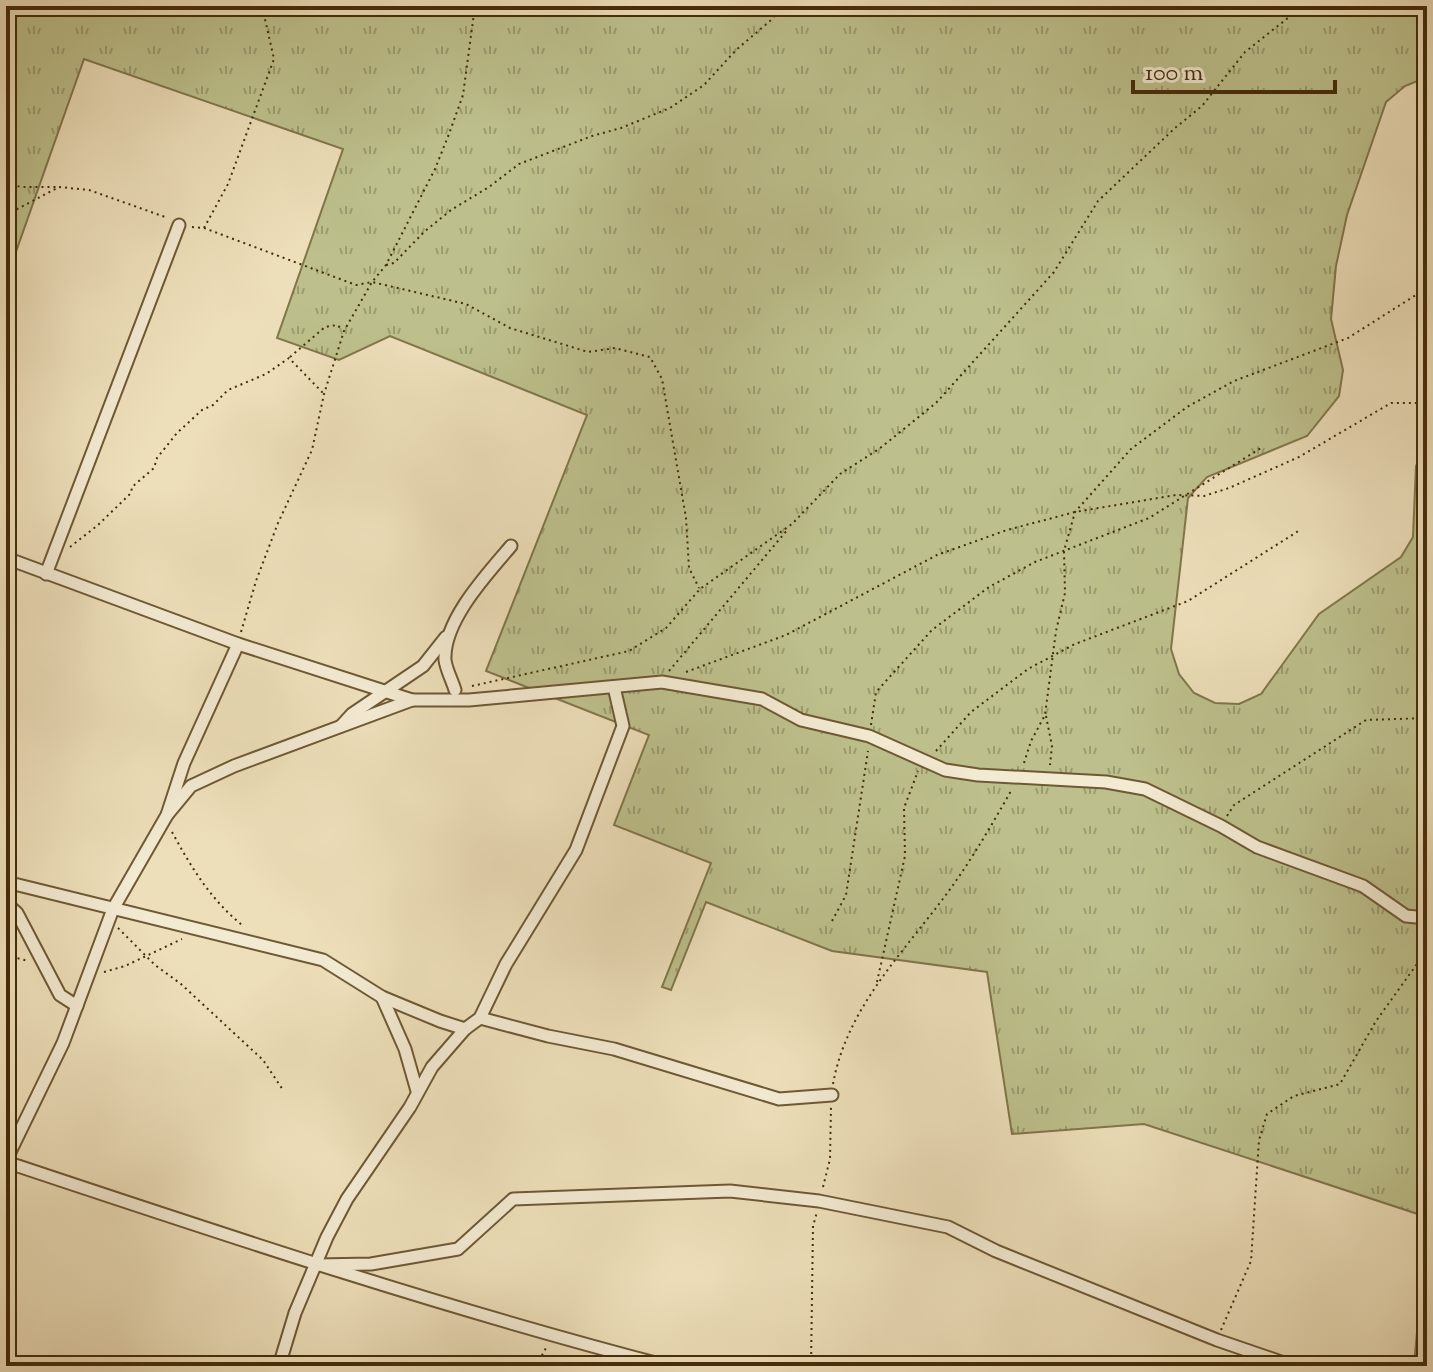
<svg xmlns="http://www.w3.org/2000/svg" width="1433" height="1372" font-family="'Sorts Mill Goudy',serif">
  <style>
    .grass { fill: url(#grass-tufts); stroke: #80764a; stroke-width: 2 }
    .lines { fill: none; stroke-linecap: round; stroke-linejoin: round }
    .minor-casing { stroke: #6e5934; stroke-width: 15 }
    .path { stroke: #442c08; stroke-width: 2; stroke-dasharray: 2 4; stroke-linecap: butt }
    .minor { stroke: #f3ead2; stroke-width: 11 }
  </style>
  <defs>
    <pattern id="grass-tufts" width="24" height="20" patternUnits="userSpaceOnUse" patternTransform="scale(2)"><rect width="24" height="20" fill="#bdc08c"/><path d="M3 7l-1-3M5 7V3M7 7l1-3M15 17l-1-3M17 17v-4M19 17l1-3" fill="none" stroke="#9b9c70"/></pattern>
  </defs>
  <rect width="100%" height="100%" fill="#eddfba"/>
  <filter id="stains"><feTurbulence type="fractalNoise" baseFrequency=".0025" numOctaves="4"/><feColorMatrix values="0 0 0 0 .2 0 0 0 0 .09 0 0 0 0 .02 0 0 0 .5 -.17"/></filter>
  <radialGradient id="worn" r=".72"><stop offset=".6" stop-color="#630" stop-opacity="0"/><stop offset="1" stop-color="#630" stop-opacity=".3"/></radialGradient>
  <g class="grass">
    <path d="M6,6h1421v71l-22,9 -19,16 -39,113 -11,51 -5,53 12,51 -4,26 -32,40 -100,41 -19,21 -17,151 8,25 15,19 21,10 24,1 22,-10 58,-80 82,-57 12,-20 3,-71 11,-24v775l-283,-93 -132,10 -25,-162 -155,-21 -126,-49 -35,88 -9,-3 49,-124 -97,-38 35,-90 -163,-64 101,-256 -197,-79 -51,24 -62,-22 66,-189 -259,-90 -78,221z"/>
    <path d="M1427,1221v145h-13z"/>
  </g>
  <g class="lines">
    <defs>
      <g id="minor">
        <path d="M6,558l232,86 174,56"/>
        <path d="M46,574l133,-349"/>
        <path d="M455,690c-3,-10 -9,-21 -10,-30 -2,-39 42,-86 66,-114"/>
        <path d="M341,726l11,-12 71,-48 23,-29"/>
        <path d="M167,815l24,-29 43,-20 178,-66h57l193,-18 100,17 39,21 68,16 76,34 33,5 128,7 39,7 76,37 36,21 106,39 43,30 21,2"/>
        <path d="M6,882l317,78 59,37 58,24 25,8"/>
        <path d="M6,903l11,10 43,82 17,11"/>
        <path d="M382,997l23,52 12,42"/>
        <path d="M480,1018l68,18 66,13 165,50 53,-4"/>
        <path d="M6,1154l4,-2 53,-109 50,-134 54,-94 17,-52 54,-119"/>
        <path d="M6,1162c219,73 437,146 661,204"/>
        <path d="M317,1265l54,-1 87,-15 55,-50 217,-8 89,10 129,26 48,24 221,89 76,26"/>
        <path d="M279,1366l16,-53 32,-76 20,-38 63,-92 22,-40 33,-38 15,-11 26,-54 70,-114 47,-124 -9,-39"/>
      </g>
    </defs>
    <use href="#minor" class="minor-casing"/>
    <g class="path">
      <path d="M6,183l15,4h37"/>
      <path d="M6,215l53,-28 30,3 79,28"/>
      <path d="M192,227l12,1 152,57 16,-3 94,22 44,24 78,24 27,-4 35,9 12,22 24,139 3,50 10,20"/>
      <path d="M204,228l24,-44 46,-125 -12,-53"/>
      <path d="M386,265l8,-2 30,-31 27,-22 38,-23 30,-23 73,-28 29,-8 49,-20 34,-23 32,-35 34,-29 13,-15"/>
      <path d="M290,357l35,-30 12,-2 6,5"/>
      <path d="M70,547l28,-22 33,-32 1,-6 22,-19 3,-10 20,-25 25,-23 11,-5 15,-15 38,-16 23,-16 34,35"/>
      <path d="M241,632l15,-51 22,-58 34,-73 12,-56 20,-63 28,-49 14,-17 49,-96 14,-35 14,-39 12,-89"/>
      <path d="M669,671l119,-142"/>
      <path d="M686,672l100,-37 151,-80 70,-25 68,-18 101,-17 28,1 25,-8 70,-31 92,-54h36"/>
      <path d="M472,686l157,-35 37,-23 34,-39 92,-65 48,-50 39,-25 57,-46 118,-131 44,-71 77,-73 27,-22 43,-54 58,-46"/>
      <path d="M1046,716l6,30 -2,19"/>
      <path d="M871,725l5,-33 56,-62 57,-43 46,-25 114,-44 112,-70"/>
      <path d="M936,751l35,-39 57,-43 47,-25 113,-43 112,-71"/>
      <path d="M1024,763l7,-22 14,-26 11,-84 9,-38 -1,-42 11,-39 56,-63 56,-42 47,-26 114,-43 79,-50"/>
      <path d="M1227,816l7,-11 132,-85 61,-2"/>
      <path d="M172,832c19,35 39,68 70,93"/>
      <path d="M832,921l14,-26 22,-144"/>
      <path d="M118,928l37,37 26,19 82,76 20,30"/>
      <path d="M6,955l22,6"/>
      <path d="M104,972l21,-6 57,-27"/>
      <path d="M877,982l28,-126 -1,-48 14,-37"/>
      <path d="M833,1084c13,-73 66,-127 109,-184 26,-34 48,-72 69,-109"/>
      <path d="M823,1187l7,-28 1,-53"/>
      <path d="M1221,1330l30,-69 8,-121 8,-26 27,-18 46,-12 36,-63 51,-71"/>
      <path d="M536,1366l10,-18"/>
      <path d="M811,1366l2,-140 4,-14"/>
    </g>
    <use href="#minor" class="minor"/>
  </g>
  <rect width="1433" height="1372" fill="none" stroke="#eddfba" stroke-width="32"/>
  <rect x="8" y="8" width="1417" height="1356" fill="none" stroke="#442c08" stroke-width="4"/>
  <rect x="16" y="16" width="1401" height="1340" fill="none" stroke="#442c08" stroke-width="2"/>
  <path d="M1133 80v12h202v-12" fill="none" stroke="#442c08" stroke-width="4"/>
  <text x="1145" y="80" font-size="24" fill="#442c08" stroke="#f3ead2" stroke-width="6" paint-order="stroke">100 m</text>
  <rect width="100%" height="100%" filter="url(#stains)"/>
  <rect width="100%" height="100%" fill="url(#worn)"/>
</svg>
